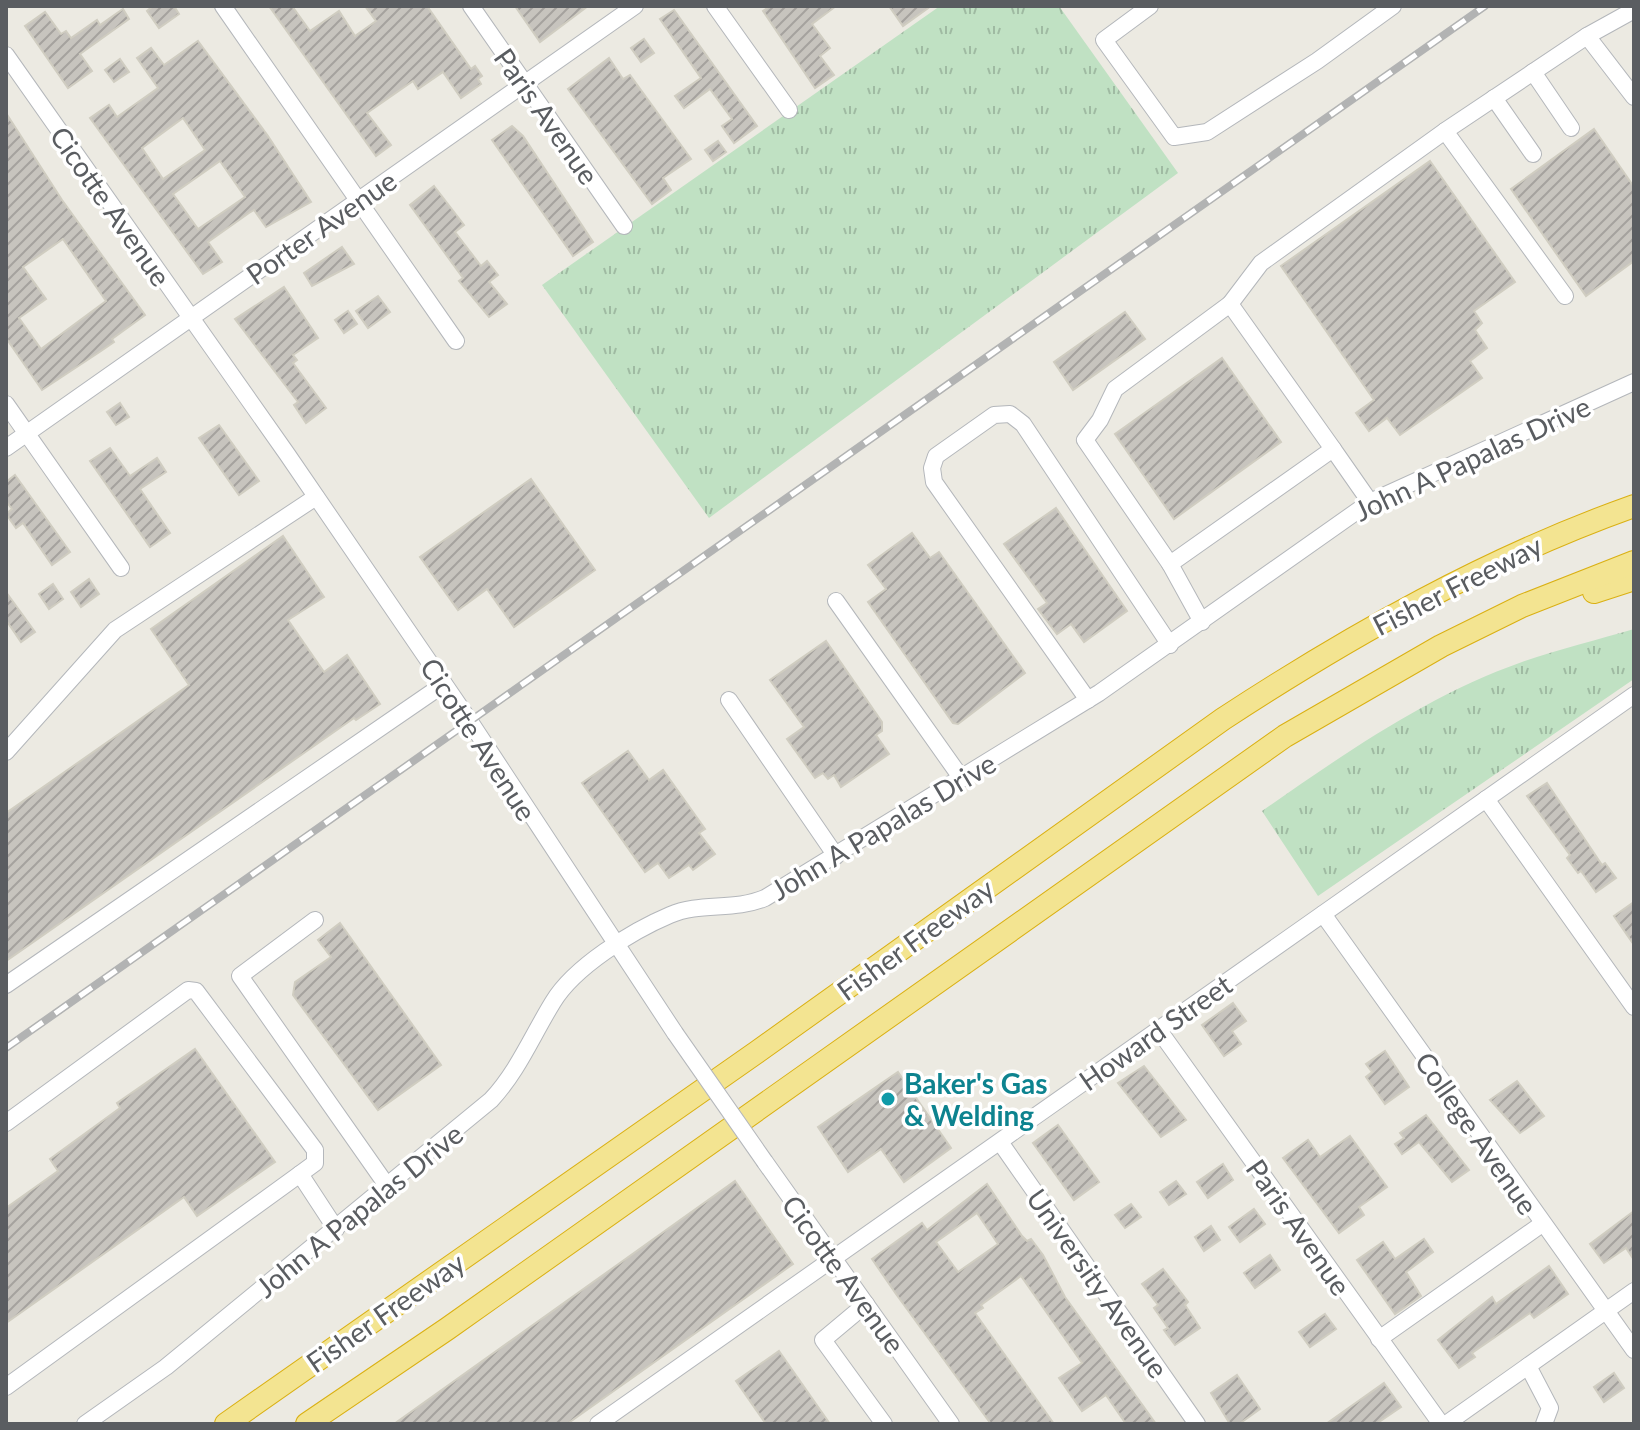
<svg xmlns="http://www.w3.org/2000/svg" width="1640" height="1430" font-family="Lato,sans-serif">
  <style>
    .grass { fill: url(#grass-tufts) }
    .building { fill: url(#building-hatch); stroke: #d0cdc1; stroke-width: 2; fill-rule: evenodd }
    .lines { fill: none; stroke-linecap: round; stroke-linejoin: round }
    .minor-casing { stroke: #b4b7bb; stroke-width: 18 }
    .highway-casing { stroke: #dab013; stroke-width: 24 }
    .minor { stroke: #fff; stroke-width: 16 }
    .highway { stroke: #f3e491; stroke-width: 22 }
    .rail-casing { stroke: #b2b3b3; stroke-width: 8 }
    .rail { stroke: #fff; stroke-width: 5; stroke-dasharray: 15; stroke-linecap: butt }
    .minor-bridge-casing { stroke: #b4b7bb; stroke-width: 18; stroke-linecap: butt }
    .minor-bridge { stroke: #fff; stroke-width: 16 }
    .culture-dot { fill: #0f9aa8; stroke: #fff; stroke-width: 3 }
    .labels { text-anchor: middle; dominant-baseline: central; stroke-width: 7; stroke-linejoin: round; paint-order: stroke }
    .street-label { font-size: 28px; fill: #5a5d61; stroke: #fff }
    .culture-label { font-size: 28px; font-weight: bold; fill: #0d838f; stroke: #fff; text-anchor: start }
  </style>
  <defs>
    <pattern id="grass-tufts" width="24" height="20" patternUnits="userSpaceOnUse" patternTransform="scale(2)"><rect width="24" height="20" fill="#c0e1c3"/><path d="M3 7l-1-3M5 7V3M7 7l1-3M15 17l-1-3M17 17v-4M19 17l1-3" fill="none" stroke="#9fbaa2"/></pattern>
    <pattern id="building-hatch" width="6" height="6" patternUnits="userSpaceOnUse" patternTransform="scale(2)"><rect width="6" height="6" fill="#c7c4be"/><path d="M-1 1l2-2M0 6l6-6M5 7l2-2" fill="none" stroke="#a5a29e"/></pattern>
  </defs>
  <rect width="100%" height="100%" fill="#eceae2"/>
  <g class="grass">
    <path d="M940,6h119l119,167 -469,345 -167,-233z"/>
    <path d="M1634,629v50l-316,217 -56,-85c82,-57 166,-116 260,-149 37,-13 75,-22 112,-33z"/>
  </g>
  <g class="building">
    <path d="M153,6h21l5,8 -20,14 -12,-17z"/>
    <path d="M269,6h23l18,25 29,-20 16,25 21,-15 -11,-15h62l44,63 4,-3 7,10 -4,3 3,5 -20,14 -18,-26 -25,17 -5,-8 -46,32 24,32 -15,11z"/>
    <path d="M515,6h73l-48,36z"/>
    <path d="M770,6h66l-24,18 18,24 -10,8 14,19 -19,13 -52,-77z"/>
    <path d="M889,6h42l-28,20z"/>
    <path d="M123,9l6,10 -49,35 12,17 -24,17 -43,-62 20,-14 16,22 5,-3 5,7 26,-18 3,5z"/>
    <path d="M674,10l83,116 -23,17 -12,-17 10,-7 -22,-30 -26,19 -9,-12 26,-18 -41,-59z"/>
    <path d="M644,39l10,14 -13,9 -10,-14z"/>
    <path d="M198,41l70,95 43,66 -45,25 -12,-17 -5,3 -41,29 14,20 -19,12 -113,-156 19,-13 8,12 41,-29 -21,-30 14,-10 13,17zM183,118l22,32 -42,29 -21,-31zM220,161l25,36 -47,32 -25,-35z"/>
    <path d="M609,58l14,21 7,-4 61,84 -28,19 8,12 -19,14 -84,-115z"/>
    <path d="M120,59l9,13 -15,10 -9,-12z"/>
    <path d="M6,113l56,87 83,115 -33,24 2,3 -13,9 -59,39 -36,-52zM63,239l43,62 -65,48 -22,-31 27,-19 -23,-32z"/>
    <path d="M512,126l11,10 70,106 -20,14 -81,-116z"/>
    <path d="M1594,129l40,58v74l-48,35 -75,-107z"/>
    <path d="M718,141l8,11 -13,9 -8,-11z"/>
    <path d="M1430,161l85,121 -41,29 8,12 -7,7 12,18 -17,13 12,17 -82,57 -13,-17 -18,13 -13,-18 18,-13 -93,-134z"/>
    <path d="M434,186l30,39 -9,7 26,34 6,-5 11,14 -9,7 18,22 -18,13 -30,-36 4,-3 -53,-73z"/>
    <path d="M342,247l12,17 -42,22 -8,-13z"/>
    <path d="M284,287l34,51 -25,17 4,5 -4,3 33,45 -20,15 -12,-18 4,-3 -63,-83z"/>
    <path d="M378,296l12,16 -22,16 -12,-17z"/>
    <path d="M348,311l9,13 -13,9 -9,-13z"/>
    <path d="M1125,312l20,27 -72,51 -19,-28z"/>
    <path d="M1222,358l59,84 -107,77 -59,-85z"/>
    <path d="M120,403l9,14 -13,8 -9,-13z"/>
    <path d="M219,425l40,56 -20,14 -40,-57z"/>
    <path d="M110,448l20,28 27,-18 9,14 -26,17 30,44 -20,14 -60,-86z"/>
    <path d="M15,475l55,77 -18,13 -29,-42 -7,5 -10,-14 6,-5 -6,-8v-19z"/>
    <path d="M531,479l64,91 -81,57 -27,-38 -29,21 -38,-53z"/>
    <path d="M1056,508l71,103 -43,31 -13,-18 -14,10 -19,-25 9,-6 -43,-59z"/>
    <path d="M912,533l18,25 9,-6 86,121 -67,51 -5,-1 -85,-121 18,-13 -18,-24z"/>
    <path d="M283,536l41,61 -36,23 36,52 23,-17 33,49 -24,16 -2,-2 -348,243v-148l183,-128 -38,-56z"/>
    <path d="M89,579l10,15 -18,13 -10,-15z"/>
    <path d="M53,584l10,15 -14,10 -10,-15z"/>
    <path d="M6,592l29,40 -14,10 -15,-22z"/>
    <path d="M826,641l56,81v9l-6,4 13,19 -48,33 -7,-12 -6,4 -5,-6 -8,5 -28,-39 17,-12 -34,-47z"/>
    <path d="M628,751l21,29 14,-10 42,59 -6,4 16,21 -22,16 -4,-5 -20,13 -11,-15 -13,9 -63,-89z"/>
    <path d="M1547,783l55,82 3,-2 11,15 -20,14 -15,-21 -3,2 -11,-15 3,-3 -43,-59z"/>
    <path d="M1634,902v43l-20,-29z"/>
    <path d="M340,923l101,142 -63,45 -85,-115 2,-13 36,-25 -13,-17z"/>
    <path d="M1233,1003l13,18 -14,10 9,13 -17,12 -22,-31z"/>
    <path d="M195,1049l80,113 -78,54 -13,-19 -178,126v-115l52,-37 -8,-12 70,-51 -3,-5z"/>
    <path d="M1385,1051l24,36 -24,17 -19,-27 6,-5 -6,-8z"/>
    <path d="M1144,1066l42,54 -25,17 -43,-54z"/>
    <path d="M898,1072l53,76 -47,34 -23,-33 -33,23 -30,-45z"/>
    <path d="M1517,1081l27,35 -24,17 -30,-33z"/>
    <path d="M1426,1115l43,55 -17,12 -33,-40 -17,12 -7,-10 9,-6 -4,-5z"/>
    <path d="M1058,1125l41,57 -25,18 -41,-57z"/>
    <path d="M1350,1136l37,51 -28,20 5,8 -25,18 -56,-75 25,-18 12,17z"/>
    <path d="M1223,1164l10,16 -25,18 -11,-16z"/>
    <path d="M735,1181l58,83 -226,160h-173z"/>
    <path d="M1176,1181l10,13 -17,11 -9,-13z"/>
    <path d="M987,1184l35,52 5,5 4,-2 12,16 22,42 91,127h-30l-20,-29 -24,16 -23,-33 23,-15 -61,-87 -40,29 2,3 -8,5 79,111h-63l-95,-130 -24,-35 50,-36 5,7zM977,1213l21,31 -40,28 -22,-30z"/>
    <path d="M1131,1204l10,13 -16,11 -10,-13z"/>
    <path d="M1254,1209l11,15 -25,18 -11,-15z"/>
    <path d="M1634,1211v49l-8,-12 -22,15 -14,-19z"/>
    <path d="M1211,1226l9,14 -16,11 -9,-14z"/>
    <path d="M1424,1239l9,13 -27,20 15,24 -26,18 -38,-54 26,-18 12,17z"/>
    <path d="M1270,1255l10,15 -25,18 -11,-15z"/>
    <path d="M1549,1266l19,28 -34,24 -4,-5 -58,40 3,4 -16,11 -21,-28 54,-43 4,7z"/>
    <path d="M1163,1269l25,33 -3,3 15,23 -25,17 -11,-15 4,-2 -14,-20 4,-3 -16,-21z"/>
    <path d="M1325,1314l11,15 -26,18 -11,-15z"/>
    <path d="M779,1351l51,73h-64l-30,-43z"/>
    <path d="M1614,1373l10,15 -20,14 -10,-15z"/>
    <path d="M1237,1375l23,34 -21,15h-9l-19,-31z"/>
    <path d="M1384,1383l17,24 -25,17h-50z"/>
  </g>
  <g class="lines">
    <defs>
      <g id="minor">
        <path d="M223,6l233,335"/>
        <path d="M471,6l153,220"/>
        <path d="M715,6l74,104"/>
        <path d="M1150,6l-46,34 70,97 33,-5 110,-71 76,-55"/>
        <path d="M1587,36l47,-26"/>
        <path d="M6,55l281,399 182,266 206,313"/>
        <path d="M1533,72l38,56"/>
        <path d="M1494,98l39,56"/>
        <path d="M1565,296l-120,-165 142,-95 47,61"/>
        <path d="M1230,304l31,-41 184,-132"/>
        <path d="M6,404l115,164"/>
        <path d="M6,448l629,-442"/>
        <path d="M1170,564l163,-115 37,53"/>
        <path d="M836,601l126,178"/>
        <path d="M1202,622l-32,-58 -85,-124 15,-20 15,-31 115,-85 103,145"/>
        <path d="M729,700l107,156"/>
        <path d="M1088,700l-154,-218 -2,-14 4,-12 58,-41 16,-1 13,10 147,221"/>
        <path d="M6,752l109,-122 201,-133"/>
        <path d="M1486,799l148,208"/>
        <path d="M1323,914l311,436"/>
        <path d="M315,920l-75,56 148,211"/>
        <path d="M6,985l438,-301"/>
        <path d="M1158,1029l283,395"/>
        <path d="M6,1123l182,-133 8,1 119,159v13l-15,11 36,55"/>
        <path d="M1000,1142l197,282"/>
        <path d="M765,1162l186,262"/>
        <path d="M866,1304l-43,36 61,84"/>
        <path d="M1379,1339l163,-115"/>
        <path d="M1528,1366l22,42 -6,16"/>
        <path d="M6,1387l294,-213"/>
        <path d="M85,1424l81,-57 325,-267c27,-29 41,-64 62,-98 21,-35 79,-71 117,-87 30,-13 64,-4 95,-17l334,-205 271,-191 264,-120"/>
        <path d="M598,1424l1036,-729"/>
        <path d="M1446,1424l188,-133"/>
      </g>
      <g id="highway">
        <path d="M1594,592l40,-13"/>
        <path d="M226,1424l531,-372 466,-333c130,-85 265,-161 411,-213"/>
        <path d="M307,1424l140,-95 838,-593 156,-90 81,-40 112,-44"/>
      </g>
    </defs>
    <use href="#minor" class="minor-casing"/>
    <use href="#highway" class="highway-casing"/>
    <use href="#minor" class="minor"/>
    <use href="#highway" class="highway"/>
    <defs>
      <path id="rail" d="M6,1048l1479,-1042"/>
    </defs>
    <use href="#rail" class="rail-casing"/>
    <use href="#rail" class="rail"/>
    <defs>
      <path id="minor-bridge" d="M675,1033l90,129"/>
    </defs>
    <use href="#minor-bridge" class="minor-bridge-casing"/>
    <use href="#minor-bridge" class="minor-bridge"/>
  </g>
  <circle class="culture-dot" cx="888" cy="1099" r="8"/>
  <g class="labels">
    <g class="street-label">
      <text transform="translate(547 116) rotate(55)">Paris Avenue</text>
      <text transform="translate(111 206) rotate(55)">Cicotte Avenue</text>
      <text transform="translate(321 227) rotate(-35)">Porter Avenue</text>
      <text transform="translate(1472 458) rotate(-25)">John A Papalas Drive</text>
      <text transform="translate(1457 585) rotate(-27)">Fisher Freeway</text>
      <text transform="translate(479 739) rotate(57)">Cicotte Avenue</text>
      <text transform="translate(883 826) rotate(-31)">John A Papalas Drive</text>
      <text transform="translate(915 939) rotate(-36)">Fisher Freeway</text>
      <text transform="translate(1155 1032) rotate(-35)">Howard Street</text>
      <text transform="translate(1477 1133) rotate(55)">College Avenue</text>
      <text transform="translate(359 1210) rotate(-39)">John A Papalas Drive</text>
      <text transform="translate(1299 1227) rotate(55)">Paris Avenue</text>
      <text transform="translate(844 1274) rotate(54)">Cicotte Avenue</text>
      <text transform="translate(1098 1283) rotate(55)">University Avenue</text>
      <text transform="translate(385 1312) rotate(-35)">Fisher Freeway</text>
    </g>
    <g class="culture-label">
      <text x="904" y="1083">Baker's Gas<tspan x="904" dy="32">&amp; Welding</tspan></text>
    </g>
  </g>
  <rect width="1640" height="1430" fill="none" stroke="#5a5d61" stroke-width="16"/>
</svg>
